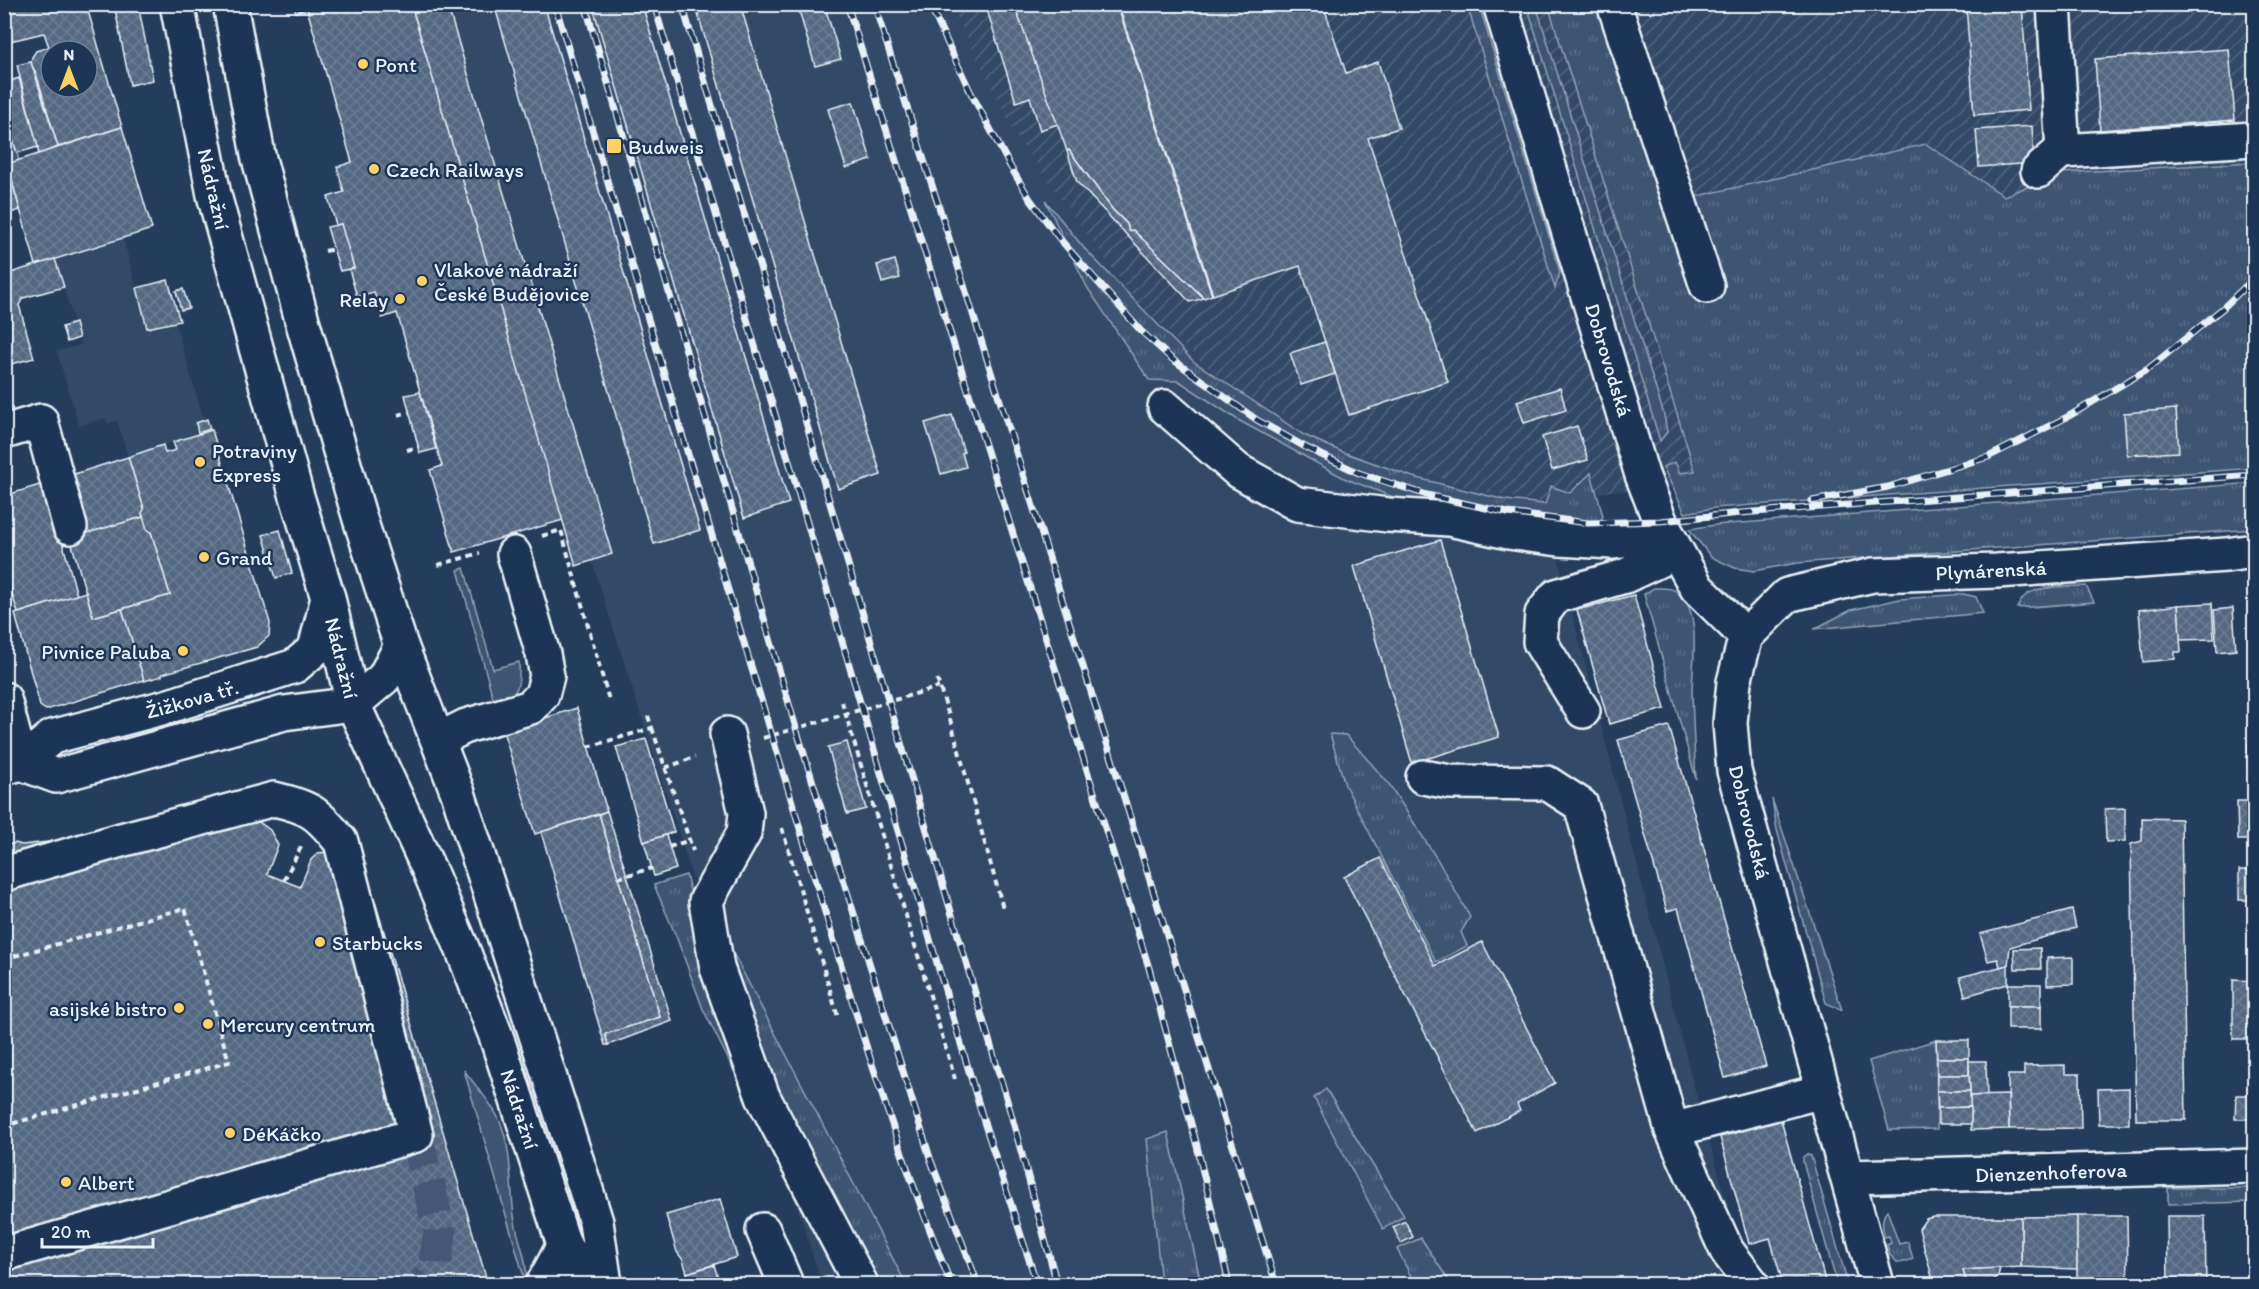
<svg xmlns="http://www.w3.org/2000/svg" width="2259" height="1289" font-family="Itim,sans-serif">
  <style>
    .built { fill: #334a68 }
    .industrial { fill: url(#industrial-furrows) }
    .grass { fill: url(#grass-tufts); stroke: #93a2b5; stroke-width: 1.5 }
    .garden { fill: #3e5472; stroke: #93a2b5; stroke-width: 1.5 }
    .building { fill: url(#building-cross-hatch); stroke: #e8f1f8; stroke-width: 1.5; fill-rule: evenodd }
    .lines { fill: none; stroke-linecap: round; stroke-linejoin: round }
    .minor-tunnel { stroke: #425874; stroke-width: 33; stroke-dasharray: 33 16; stroke-linecap: butt }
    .minor-casing { stroke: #e8f1f8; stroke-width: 38 }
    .major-casing { stroke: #e8f1f8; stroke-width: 38 }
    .path { stroke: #e8f1f8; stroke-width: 4; stroke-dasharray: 6 4.5; stroke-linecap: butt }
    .minor { stroke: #1d3557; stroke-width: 33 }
    .major { stroke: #1d3557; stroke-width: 33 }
    .rail-casing { stroke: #e8f1f8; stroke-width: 7 }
    .rail { stroke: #1d3557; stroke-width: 4.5; stroke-dasharray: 14; stroke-linecap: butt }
    .poi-dot { fill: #ffd166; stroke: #1d3557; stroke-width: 2 }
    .labels { text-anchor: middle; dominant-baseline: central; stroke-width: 5; stroke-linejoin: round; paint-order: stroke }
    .poi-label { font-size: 21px; fill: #e8f1f8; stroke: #1d3557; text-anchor: start }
    .street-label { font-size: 21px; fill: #e8f1f8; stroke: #1d3557 }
  </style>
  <defs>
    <pattern id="industrial-furrows" width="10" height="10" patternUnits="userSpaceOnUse" patternTransform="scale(1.5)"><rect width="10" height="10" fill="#334a68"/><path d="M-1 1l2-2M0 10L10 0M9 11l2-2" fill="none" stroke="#51657e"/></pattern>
    <pattern id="grass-tufts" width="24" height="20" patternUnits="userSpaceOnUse" patternTransform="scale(1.5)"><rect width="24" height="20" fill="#3e5472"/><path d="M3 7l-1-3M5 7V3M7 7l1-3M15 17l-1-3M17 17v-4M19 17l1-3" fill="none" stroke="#5a6d87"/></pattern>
    <pattern id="building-cross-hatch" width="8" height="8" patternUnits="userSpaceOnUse" patternTransform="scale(1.5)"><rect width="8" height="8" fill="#536782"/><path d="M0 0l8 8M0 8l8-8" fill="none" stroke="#6c7d94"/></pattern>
  </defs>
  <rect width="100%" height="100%" fill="#253d5d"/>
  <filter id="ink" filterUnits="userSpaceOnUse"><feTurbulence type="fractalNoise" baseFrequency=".0167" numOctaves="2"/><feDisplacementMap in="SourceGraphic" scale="12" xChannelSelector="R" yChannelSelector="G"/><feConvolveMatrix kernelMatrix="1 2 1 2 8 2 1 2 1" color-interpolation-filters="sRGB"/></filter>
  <g filter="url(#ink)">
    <g class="built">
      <path d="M415,5h536l63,129 124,170 87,78 120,68 128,39 71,14 149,580 57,201h-928z"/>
      <path d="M123,238l24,90 28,-6 32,109 -79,26 -11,-37 -9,4 -3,-6 -26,8 -22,-75 24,-6 -26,-86z"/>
    </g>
    <path class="industrial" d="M951,5h1303v454l-643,32 -67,12 -71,-14 -128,-39 -120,-67 -87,-79 -124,-170z"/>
    <g class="grass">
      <path d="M1467,5h12l81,267 -5,16z"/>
      <path d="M1527,5h9l128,410 3,17 -7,9z"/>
      <path d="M1548,5h58l88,192 232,-53 78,52 57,-23 193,-11v306l-540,40 -29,5 -22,-46 12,-5 5,11 15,-2z"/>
      <path d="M1045,200l38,47 110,114 111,74 36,16 73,26 92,23 40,4 6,-18 19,7 21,-20 12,43 -7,15 -185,-27 -67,-26 -106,-58 -59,-39 -30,-1 -62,-93z"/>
      <path d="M2254,483v46l-457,34 -43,8 -19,-3 -24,-11 -22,-28 26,-4z"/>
      <path d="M2086,586l8,16 -77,6c2,-4 5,-10 8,-12 13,-11 45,-9 61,-10z"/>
      <path d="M1654,588c9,0 19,-1 26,6 22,21 12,71 12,98 1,29 2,58 4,87l-52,-185z"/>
      <path d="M1964,594l12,3 7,16 -169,16 37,-19 49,-11z"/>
      <path d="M1330,734l16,1 43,49 48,75 33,58 -9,15 6,14 -31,16 -91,-177z"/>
      <path d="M1772,799l70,211 -16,-7 -49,-173z"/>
      <path d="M686,875l60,220 -43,-86 -27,-73 -22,-51z"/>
      <path d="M720,928c61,119 125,237 186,356h-38l-101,-195z"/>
      <path d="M1936,1040l1,89 -48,1 -20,-69z"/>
      <path d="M1326,1089l78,127 -21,13 -69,-131z"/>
      <path d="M1168,1132l33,152h-40l-14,-145z"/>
      <path d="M1807,1154l4,2 37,128h-11l-34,-122v-5z"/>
      <path d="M2168,1188h86v14l-86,2z"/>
      <path d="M1887,1210l12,34 9,-2 5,17 -9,3h-7l-7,-7 -3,-10 4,-2 -2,-7 -4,1c-3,-10 -4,-18 2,-27z"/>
      <path d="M1421,1238l30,46h-36l-18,-35z"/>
    </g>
    <g class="garden">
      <path d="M4,111l15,49 -14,5h-1z"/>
      <path d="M464,568l29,101 26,-7c1,22 1,36 -25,40l-36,-132z"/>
      <path d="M464,1070c12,17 29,34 37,54 11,28 9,62 13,92 3,23 15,45 12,68z"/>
    </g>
    <g class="building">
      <path d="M4,4h82l36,123 -64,20 -22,-74 -5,-9 1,-7 4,-6 13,-4 -5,-14 -34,8zM51,51h36v36h-36z"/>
      <path d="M114,4h24l15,76 -23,5z"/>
      <path d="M293,4h118l152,516 -109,32 -24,-82 12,-4 -45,-153 -15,5 -8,-26 -17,5 -8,-28 5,-1 -7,-22 -6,-22 -5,1 -8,-28 16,-5 -7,-25 15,-5 -45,-153 -11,3z"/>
      <path d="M447,4l165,550 -36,12 -165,-562z"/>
      <path d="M494,4h50l156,526 -46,14z"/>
      <path d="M592,4h50l147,499 -45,15z"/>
      <path d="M695,4h45l141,471 -43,14z"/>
      <path d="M808,4h16l17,55 -26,7 -17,-59z"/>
      <path d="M985,4h29l44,120 -18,6 -10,-33 -14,5z"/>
      <path d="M1014,4h103l95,291 -8,3 -71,-68 -4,1 -2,-7 -15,-15 -43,-59 -2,1z"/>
      <path d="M1118,4h205l23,69 32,-11 21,66 -31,10 80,244 -99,33 -49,-149 -87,29z"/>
      <path d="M1966,4h56l7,106 -55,5z"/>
      <path d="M2229,49l6,71 -135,10 -5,-71z"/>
      <path d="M31,62l27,85 -19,7 -22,-89z"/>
      <path d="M19,78l19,69 -21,6 -13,-42v-28z"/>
      <path d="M853,102l18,58 -25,8 -18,-59z"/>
      <path d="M2032,126l2,37 -55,4 -3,-37z"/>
      <path d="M122,127l30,102 -116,36 -29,-101z"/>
      <path d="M1069,150l43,59 15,15 2,7 4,-1 71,68 -14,4 -113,-120 -10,-31z"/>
      <path d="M7,164l13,46 -10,3 -2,-7 -4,1v-42z"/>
      <path d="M341,224l13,44 -14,3 -13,-44z"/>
      <path d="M55,259l9,28 -41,11 -4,7 15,53 -30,8v-91z"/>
      <path d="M895,260l5,18 -18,5 -5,-18z"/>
      <path d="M168,280l12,41 -33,7 -10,-40z"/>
      <path d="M183,289l6,19 -8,2 -5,-19z"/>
      <path d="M75,323l4,15 -12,4 -5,-15z"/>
      <path d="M1325,342l10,32 -34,11 -11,-32z"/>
      <path d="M1560,388l6,22 -42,13 -7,-22z"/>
      <path d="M420,392l16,57 -16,4 -15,-58z"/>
      <path d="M2176,409l3,43 -52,3 -3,-42z"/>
      <path d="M952,415l12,37 -2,1 4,14 -25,7 -16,-51z"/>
      <path d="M207,419l3,10 -12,4 -2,-10z"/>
      <path d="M1577,426l11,34 -36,10 -10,-33z"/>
      <path d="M212,430l58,193 -1,13 -12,11 -95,27v2l-18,5 -22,-72 48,-14 -19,-63 -4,-2 -5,-17 2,-4 -16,-52 35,-12 2,8 11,-3 -3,-8z"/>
      <path d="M128,457l16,52 -2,4 1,4 -58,17 -17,-58z"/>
      <path d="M46,483l31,112 -59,18 -14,-44v-73z"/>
      <path d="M143,517l4,13 4,2 19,63 -77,22 -23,-79z"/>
      <path d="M280,530l12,43 -16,5 -13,-43z"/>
      <path d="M1440,540l59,197 -87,26 -58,-197z"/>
      <path d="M86,592l7,25 29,-8 22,71 -98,30 -6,-4 -25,-92z"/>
      <path d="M1634,595l31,114 -56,15 -32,-114z"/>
      <path d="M2212,603l2,36 -34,1 -2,-35z"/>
      <path d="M2178,605l3,47h-6v7l-32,3 -4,-52z"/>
      <path d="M2233,608l3,42 -19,2 -3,-42z"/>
      <path d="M577,708l30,103 -72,23 -32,-103z"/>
      <path d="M1669,726l97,340 -41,12 -47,-170 -11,3 -49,-171z"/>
      <path d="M646,739l28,93 -30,10 -28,-95z"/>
      <path d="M847,742l19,67 -19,5 -19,-67z"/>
      <path d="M2248,745h6v56h-3v-38h-3z"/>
      <path d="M2237,801h17v39h-16z"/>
      <path d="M2125,808v33l-19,1 -1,-33z"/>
      <path d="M607,811l65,210 -64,24 -3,-11 55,-17 -61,-203z"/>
      <path d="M599,814l61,203 -55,17 3,11h-3l-64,-213z"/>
      <path d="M2142,818l39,1 5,301h-50l-5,-276 11,-3z"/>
      <path d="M220,822h39l11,8 8,15 -11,29 33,13 11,-27 7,-7 17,-2 32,30 7,17 114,386h-484v-438l11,-3 7,2z"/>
      <path d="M666,835l10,34 -22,7 -10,-34z"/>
      <path d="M1380,858l55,108 47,-24 73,141 -38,21 3,7 -43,22 -133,-256z"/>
      <rect x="2239" y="870" width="15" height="30"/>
      <path d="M2072,910l4,18 -66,19 -2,18 -8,2 -2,-8 -10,2 -8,-27z"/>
      <path d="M2040,948l1,21h-26l-1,-20z"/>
      <path d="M2073,957v27l-26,1v-27z"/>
      <path d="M2008,965v19l-43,12 -5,-19z"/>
      <path d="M2233,980l21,1v58h-21z"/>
      <rect x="2008" y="984" width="33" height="22"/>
      <rect x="2008" y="1006" width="33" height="23"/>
      <path d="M1936,1040h33v18h-32z"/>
      <rect x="1937" y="1058" width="32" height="17"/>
      <path d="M1969,1061h17l1,34 -17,1z"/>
      <path d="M2065,1065v9h15l1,54 -72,1 -1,-54h16v-9z"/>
      <path d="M1937,1075h32l1,16h-33z"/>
      <path d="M2129,1088v36h-30l-1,-35z"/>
      <path d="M1937,1091h33l1,16 -33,1z"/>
      <path d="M2008,1095l1,34 -38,1 -1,-34z"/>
      <path d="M2236,1095h18v24h-19z"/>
      <path d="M1971,1107v17h-33v-16z"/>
      <path d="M1781,1120l45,164h-43l-13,-46 -21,6 -29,-107z"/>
      <path d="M720,1199l17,58 -50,16 -4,-13 -6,-8 -11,-37z"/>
      <path d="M2077,1216v53l-56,-2v-50z"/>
      <path d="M2077,1216h50l1,62h-51z"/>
      <path d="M2167,1216h38l1,68h-38z"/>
      <path d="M1933,1217h88v50l-58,3 4,14h-33l-15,-55 7,-10z"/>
      <path d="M1405,1221l8,16 -12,6 -8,-16z"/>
      <path d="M714,1265l6,19h-30l-3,-11z"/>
      <path d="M2000,1268l-2,8 -9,8h-22l-4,-14z"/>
      <path d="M767,1277l2,7h-30z"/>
    </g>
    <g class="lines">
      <path class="minor-tunnel" d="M416,1135l24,97 -6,38 -10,14"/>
      <defs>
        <g id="minor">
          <path d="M1500,4l142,471 18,46 37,67 49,48"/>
          <path d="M1614,4l93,282"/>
          <path d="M2054,4l9,147 191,-12"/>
          <path d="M2038,171l25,-22"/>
          <path d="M1165,407l72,63 60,34 91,11 61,4 59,13 51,7 53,3 56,-6"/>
          <path d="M4,432l37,-11 29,106"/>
          <path d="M4,699l17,64"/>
          <path d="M1583,711l-43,-69 2,-28 14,-18 69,-20 51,-24"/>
          <path d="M727,734l19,79 -2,20 -38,68 11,67 46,129 98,187"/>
          <path d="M438,740l28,-14 65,-19 11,-12 5,-19 -4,-22 -29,-100"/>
          <path d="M21,763l35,13 228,-63 69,-9 31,-26 17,-32"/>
          <path d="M4,768l17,-5 31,-26 117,-31 126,-40 20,-17 13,-51"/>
          <path d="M1423,777l27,5 97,1 34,22 91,325 55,121 25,33"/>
          <path d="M4,874l117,-34 153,-41c36,8 44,14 67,43l75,293 -412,119"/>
          <path d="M1672,1130l151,-39"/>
          <path d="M1848,1177l406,-11"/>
          <path d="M763,1230l23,54"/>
          <path d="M543,1284l21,-39"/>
        </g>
        <g id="major">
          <path d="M177,4l37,191 82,298 32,105 25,106 77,168 32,76 34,88 68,209 23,39"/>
          <path d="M230,4l28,151 44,165 58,199 41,127 57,147 129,400 9,29 9,62"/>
          <path d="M1877,1284l-143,-513 -4,-48 4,-41 12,-46 41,-41 86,-20 124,-4 229,-16 28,-4"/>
        </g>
      </defs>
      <use href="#minor" class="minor-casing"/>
      <use href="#major" class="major-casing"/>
      <g class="path">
        <path d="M325,251l9,-2"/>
        <path d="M398,415l11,-3"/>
        <path d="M407,450l12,-3"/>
        <path d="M542,536l19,-6 48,170"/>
        <path d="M438,565l42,-12"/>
        <path d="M937,679l13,40 53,189"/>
        <path d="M842,702l113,377"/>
        <path d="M652,728l41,123"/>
        <path d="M763,738l176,-51"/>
        <path d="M588,747l64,-19 -4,-12"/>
        <path d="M665,768l30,-11"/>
        <path d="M782,828l56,189"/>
        <path d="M669,847l21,-7"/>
        <path d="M618,878l34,-10"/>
        <path d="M284,880l17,-33"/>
        <path d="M4,959l181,-51 44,154 -225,64"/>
      </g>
      <use href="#minor" class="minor"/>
      <use href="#major" class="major"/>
      <defs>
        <g id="rail">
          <path d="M555,4c78,263 154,526 234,788 50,166 97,332 162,492"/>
          <path d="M585,4l211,724 135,433 47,123"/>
          <path d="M654,4l330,1118 53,162"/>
          <path d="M682,4l329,1110 46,170"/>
          <path d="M847,4l302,964 48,178 32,138"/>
          <path d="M874,4l83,259 319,1021"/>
          <path d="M931,8l40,85 39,73 20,33 28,38 83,94 31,28 85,61 50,28 52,25 68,22 81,18 80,10 72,-2 81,-8 513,-38"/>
          <path d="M1812,501l76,-14 100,-30 81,-41 79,-47 75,-61 31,-30"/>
        </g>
      </defs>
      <use href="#rail" class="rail-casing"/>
      <use href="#rail" class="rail"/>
    </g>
  </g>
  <g class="poi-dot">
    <circle cx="363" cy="64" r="6"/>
    <rect x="606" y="138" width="16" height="16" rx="3"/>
    <circle cx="374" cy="169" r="6"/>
    <circle cx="422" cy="281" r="6"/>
    <circle cx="400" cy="299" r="6"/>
    <circle cx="200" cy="462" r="6"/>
    <circle cx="204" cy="557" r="6"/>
    <circle cx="183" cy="651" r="6"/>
    <circle cx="320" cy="942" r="6"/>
    <circle cx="179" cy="1008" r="6"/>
    <circle cx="208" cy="1024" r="6"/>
    <circle cx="230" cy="1133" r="6"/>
    <circle cx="66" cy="1182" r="6"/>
  </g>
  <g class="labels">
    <g class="poi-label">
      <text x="375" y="64">Pont</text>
      <text x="628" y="146">Budweis</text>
      <text x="386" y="169">Czech Railways</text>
      <text x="434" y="269">Vlakové nádraží<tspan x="434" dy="24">České Budějovice</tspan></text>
      <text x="388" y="299" text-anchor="end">Relay</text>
      <text x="212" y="450">Potraviny<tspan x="212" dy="24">Express</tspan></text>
      <text x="216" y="557">Grand</text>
      <text x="171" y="651" text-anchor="end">Pivnice Paluba</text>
      <text x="332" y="942">Starbucks</text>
      <text x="167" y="1008" text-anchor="end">asijské bistro</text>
      <text x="220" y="1024">Mercury centrum</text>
      <text x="242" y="1133">DéKáčko</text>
      <text x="78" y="1182">Albert</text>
    </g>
    <g class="street-label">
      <text transform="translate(214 189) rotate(77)">Nádražní</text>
      <text transform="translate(1609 360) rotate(73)">Dobrovodská</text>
      <text transform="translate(1991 570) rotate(-3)">Plynárenská</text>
      <text transform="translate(342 658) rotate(76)">Nádražní</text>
      <text transform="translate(192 699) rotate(-16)">Žižkova tř.</text>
      <text transform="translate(1750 822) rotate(76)">Dobrovodská</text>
      <text transform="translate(520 1109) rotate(72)">Nádražní</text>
      <text transform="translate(2051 1172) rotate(-2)">Dienzenhoferova</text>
    </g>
  </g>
  <rect width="2259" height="1289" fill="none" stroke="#1d3557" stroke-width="24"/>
  <rect x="12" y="12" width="2235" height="1265" fill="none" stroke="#e8f1f8" stroke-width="2" filter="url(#ink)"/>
  <g transform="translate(69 69)"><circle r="28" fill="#1d3557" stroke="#6e8097" stroke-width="1.5"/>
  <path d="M0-4.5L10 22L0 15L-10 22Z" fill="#ffd166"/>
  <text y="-9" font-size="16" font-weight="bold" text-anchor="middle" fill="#e8f1f8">N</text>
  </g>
  <path d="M42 1238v9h111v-9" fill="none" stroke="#e8f1f8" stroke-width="3"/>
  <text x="51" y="1238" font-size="18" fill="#e8f1f8" stroke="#1d3557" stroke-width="4.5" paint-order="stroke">20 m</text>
</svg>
